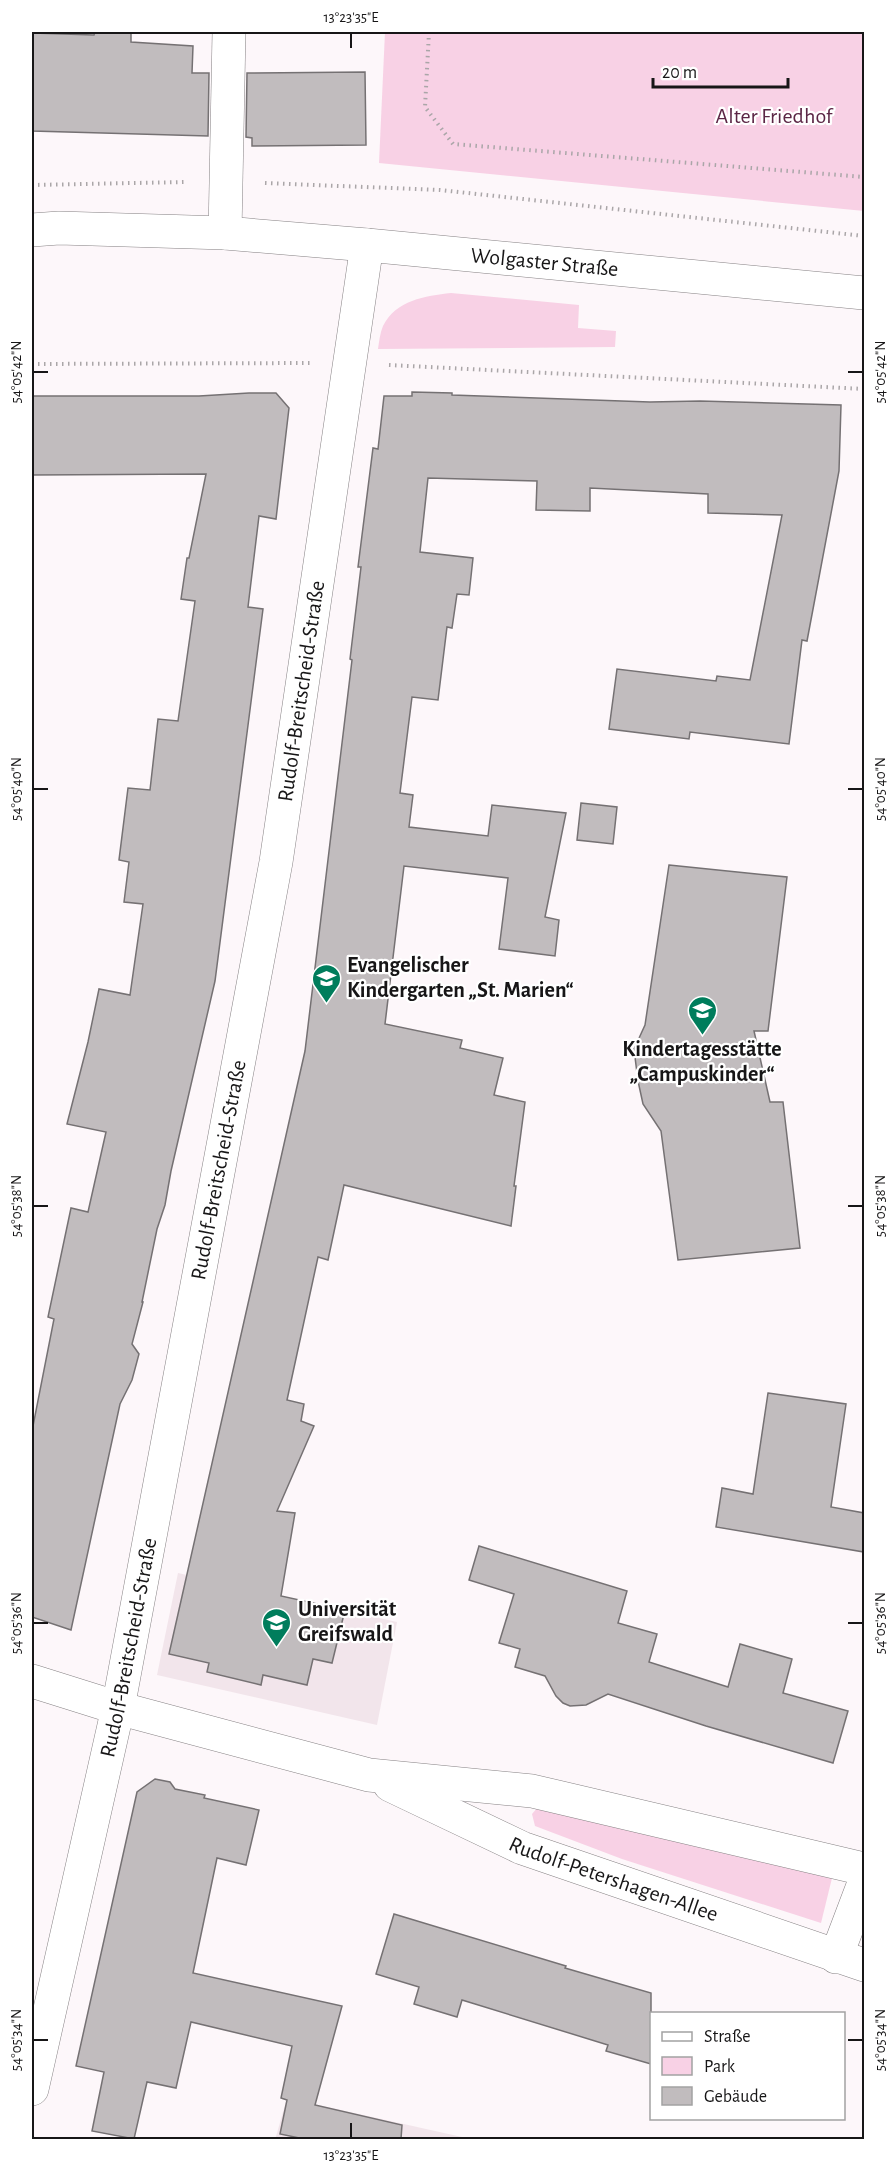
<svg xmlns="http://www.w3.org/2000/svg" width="896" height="2171" font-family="'Alegreya Sans',sans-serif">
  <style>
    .built { fill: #f2e5eb }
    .green { fill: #f8d1e5 }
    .building { fill: #c1bcbe; stroke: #757173; stroke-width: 1.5 }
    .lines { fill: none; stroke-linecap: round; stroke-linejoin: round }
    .minor-casing { stroke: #868284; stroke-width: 34 }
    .major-casing { stroke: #868284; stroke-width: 34 }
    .path { stroke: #aaa6a8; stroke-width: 4; stroke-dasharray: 1.5 4.5; stroke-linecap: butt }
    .minor { stroke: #fff; stroke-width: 33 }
    .major { stroke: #fff; stroke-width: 33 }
    .ticks { fill: none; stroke: #171617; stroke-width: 2 }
    .labels { text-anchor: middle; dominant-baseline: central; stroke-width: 4.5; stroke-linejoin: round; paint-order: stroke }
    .park-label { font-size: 22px; fill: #5b2545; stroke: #fff }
    .street-label { font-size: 22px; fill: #171617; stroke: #fff }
    .poi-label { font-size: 22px; font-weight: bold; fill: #171617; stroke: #fff; text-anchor: start }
    .neatline { fill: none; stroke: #171617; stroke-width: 2 }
    .ticks-label { font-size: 15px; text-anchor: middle; fill: #171617 }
  </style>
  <rect width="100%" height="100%" fill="#fdf7fa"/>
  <g class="built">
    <path d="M178,1573l219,49 -20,103 -220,-50z"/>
    <path d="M287,2098l184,41 -196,1z"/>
  </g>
  <g class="green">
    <path d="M385,32h479v179l-485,-48z"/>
    <path d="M451,293l128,12 -1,23 38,3 -1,16 -237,2c1,-7 2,-16 5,-23 13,-26 42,-30 68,-33z"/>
    <path d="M538,1807l295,67 -12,49 -199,-64 -87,-33 -3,-12z"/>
  </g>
  <g class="building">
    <path d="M95,32h36v10l62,4 -1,27h17l-1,63 -176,-5v-98l62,2z"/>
    <path d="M365,72l1,73 -114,1v-8l-6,-1 1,-64z"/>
    <path d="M412,392l40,1v2l198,7 50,-1 141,4 -2,66 -32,170 -5,-1 -13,104 -99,-12 -1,7 -80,-10 8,-60 99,12 1,-5 33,4 32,-165 -74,-2v-19l-118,-6v23l-54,-1 1,-29 -109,-3 -8,74 53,6 -4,37 -12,-1 -5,34 -5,-1 -9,73 -26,-3 -12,96 13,2 -4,32 79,9 4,-31 74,8 -21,104 14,3 -4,36 -56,-7 9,-71 -104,-12 -19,158 77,16 -2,8 43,10 -9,37 31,7 -11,84h2l-5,40 -167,-41 -16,75 -10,-3 -31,143 17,4 -3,17 13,5 -37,85 18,2 -14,83 64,14 -13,53 -19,-4 -6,26 -44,-10 -2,10 -54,-13 2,-9 -40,-9 136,-603 47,-391 -2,-1 11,-92h-3l15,-119 5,1 6,-53h28z"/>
    <path d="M249,393h27l13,15 -13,111 -17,-3 -11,91 15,2 -48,372 -44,190 -6,34 -8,24 -15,73h1l-11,42 7,10 -7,26 -12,24 -49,226 -39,-13v-186l22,-112 -6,-2 23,-109 17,4 18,-80 -39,-8 21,-82 11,-53 31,6 13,-91 -19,-2 5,-40 -10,-2 9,-72 22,2 8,-71 20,2 17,-120 -14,-2 6,-41h2l17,-84 -174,1v-79h167z"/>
    <path d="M581,803l36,4 -4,37 -36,-4z"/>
    <path d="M669,865l118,12 -19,154h-14l16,71h13l17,146 -122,12 -17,-129 -18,-27 -5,-23 -4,-32 11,-24z"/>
    <path d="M768,1393l78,11 -15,103 33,6v39l-148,-25 6,-39 31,6z"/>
    <path d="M479,1546l148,45 -9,32 39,11 -8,28 79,25 12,-43 52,15 -9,34 65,18 -15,52 -127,-37 -98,-32 -22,11 -16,1 -7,-3 -7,-7 -11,-20 -30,-9 5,-18 -21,-6 15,-49 -45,-14z"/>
    <path d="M155,1779l15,3 5,7 30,6 -1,3 55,12 -13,55 -29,-7 -24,115 149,33 -27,99 87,20 -1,14h-97l-24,-5 7,-34 -6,-2 11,-52 -101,-24 -15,66 -29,-6 -13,57 -42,-8 12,-59 -28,-6 61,-274z"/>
    <path d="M394,1914l172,52 -1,2 86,25v71l-45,-13 2,-6 -146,-45 -5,17 -43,-13 5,-17 -43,-13z"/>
  </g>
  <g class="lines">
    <defs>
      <g id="minor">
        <path d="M225,233l4,-201"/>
        <path d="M32,1681l86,27 251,67 163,16 332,78"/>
        <path id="s1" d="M390,1785l132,63 342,117"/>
        <path d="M836,1957l28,-74"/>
        <path id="s2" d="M32,2089l86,-381 158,-846 91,-617"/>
      </g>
      <g id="major">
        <path id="s3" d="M32,230l27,-2 166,5 142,12 497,48"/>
      </g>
    </defs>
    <use href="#minor" class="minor-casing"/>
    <use href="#major" class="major-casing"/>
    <g class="path">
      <path d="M429,32l-4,75 28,37 411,33"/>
      <path d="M265,183l175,7 424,46"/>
      <path d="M32,185l153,-3"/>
      <path d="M32,364l278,-1"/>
      <path d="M389,365l475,24"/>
    </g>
    <use href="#minor" class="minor"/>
    <use href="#major" class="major"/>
  </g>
  <path class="ticks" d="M351,33v15M33,372h15M848,372h15M33,789h15M848,789h15M33,1206h15M848,1206h15M33,1623h15M848,1623h15M33,2040h15M848,2040h15M351,2123v15"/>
  <defs>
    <symbol id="school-pin" viewBox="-11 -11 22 30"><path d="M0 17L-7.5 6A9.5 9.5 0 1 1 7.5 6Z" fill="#007d5c" stroke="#fff"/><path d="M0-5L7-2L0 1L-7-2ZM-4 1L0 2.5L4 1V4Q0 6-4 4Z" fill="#fff"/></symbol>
    <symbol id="university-pin" viewBox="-11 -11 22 30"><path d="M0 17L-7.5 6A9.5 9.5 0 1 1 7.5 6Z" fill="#007d5c" stroke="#fff"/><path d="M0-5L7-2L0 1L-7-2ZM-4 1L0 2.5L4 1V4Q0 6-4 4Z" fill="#fff"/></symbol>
  </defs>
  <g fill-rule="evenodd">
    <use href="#school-pin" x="310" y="962" width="33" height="45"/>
    <use href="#school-pin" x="686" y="994" width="33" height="45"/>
    <use href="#university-pin" x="260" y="1606" width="33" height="45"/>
  </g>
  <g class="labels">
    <g class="park-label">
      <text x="774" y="116">Alter Friedhof</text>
    </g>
    <g class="street-label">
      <text stroke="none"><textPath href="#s3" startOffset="514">Wolgaster Straße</textPath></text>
      <text stroke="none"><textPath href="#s2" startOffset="1424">Rudolf-Breitscheid-Straße</textPath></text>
      <text stroke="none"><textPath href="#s2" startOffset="938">Rudolf-Breitscheid-Straße</textPath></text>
      <text stroke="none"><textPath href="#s2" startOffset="452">Rudolf-Breitscheid-Straße</textPath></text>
      <text stroke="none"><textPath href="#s1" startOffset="243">Rudolf-Petershagen-Allee</textPath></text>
    </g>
    <g class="poi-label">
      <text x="347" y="965">Evangelischer<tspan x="347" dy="25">Kindergarten „St. Marien“</tspan></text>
      <text x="702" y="1049" text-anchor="middle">Kindertagesstätte<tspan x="702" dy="25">„Campuskinder“</tspan></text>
      <text x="298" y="1609">Universität<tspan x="298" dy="25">Greifswald</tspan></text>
    </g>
  </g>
  <rect width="896" height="2171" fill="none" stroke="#ffffff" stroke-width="66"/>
  <rect x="650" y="2012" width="195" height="108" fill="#ffffff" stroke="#a2a2a2" stroke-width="1.5"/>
  <rect x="662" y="2032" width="30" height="9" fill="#ffffff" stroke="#a2a2a2" stroke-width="1.5"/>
  <text x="704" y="2042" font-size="18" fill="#171617">Straße</text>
  <rect x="662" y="2057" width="30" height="18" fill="#f8d1e5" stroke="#a2a2a2" stroke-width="1.5"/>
  <text x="704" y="2072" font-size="18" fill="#171617">Park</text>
  <rect x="662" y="2087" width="30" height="18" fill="#c1bcbe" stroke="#a2a2a2" stroke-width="1.5"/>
  <text x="704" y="2102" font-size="18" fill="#171617">Gebäude</text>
  <path d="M653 78v9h135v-9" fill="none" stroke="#171617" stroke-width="3"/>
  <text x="662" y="78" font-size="18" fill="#171617" stroke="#ffffff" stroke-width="4.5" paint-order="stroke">20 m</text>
  <rect x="33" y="33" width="830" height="2105" class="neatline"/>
  <g class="ticks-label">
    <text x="351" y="22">13°23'35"E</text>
    <text transform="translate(16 372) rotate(-90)" y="5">54°05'42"N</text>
    <text transform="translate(880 372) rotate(-90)" y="5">54°05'42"N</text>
    <text transform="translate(16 789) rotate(-90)" y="5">54°05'40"N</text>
    <text transform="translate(880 789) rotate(-90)" y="5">54°05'40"N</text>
    <text transform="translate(16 1206) rotate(-90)" y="5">54°05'38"N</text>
    <text transform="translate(880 1206) rotate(-90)" y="5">54°05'38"N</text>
    <text transform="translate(16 1623) rotate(-90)" y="5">54°05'36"N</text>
    <text transform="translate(880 1623) rotate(-90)" y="5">54°05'36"N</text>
    <text transform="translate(16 2040) rotate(-90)" y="5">54°05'34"N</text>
    <text transform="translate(880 2040) rotate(-90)" y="5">54°05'34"N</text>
    <text x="351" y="2160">13°23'35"E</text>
  </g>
</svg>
